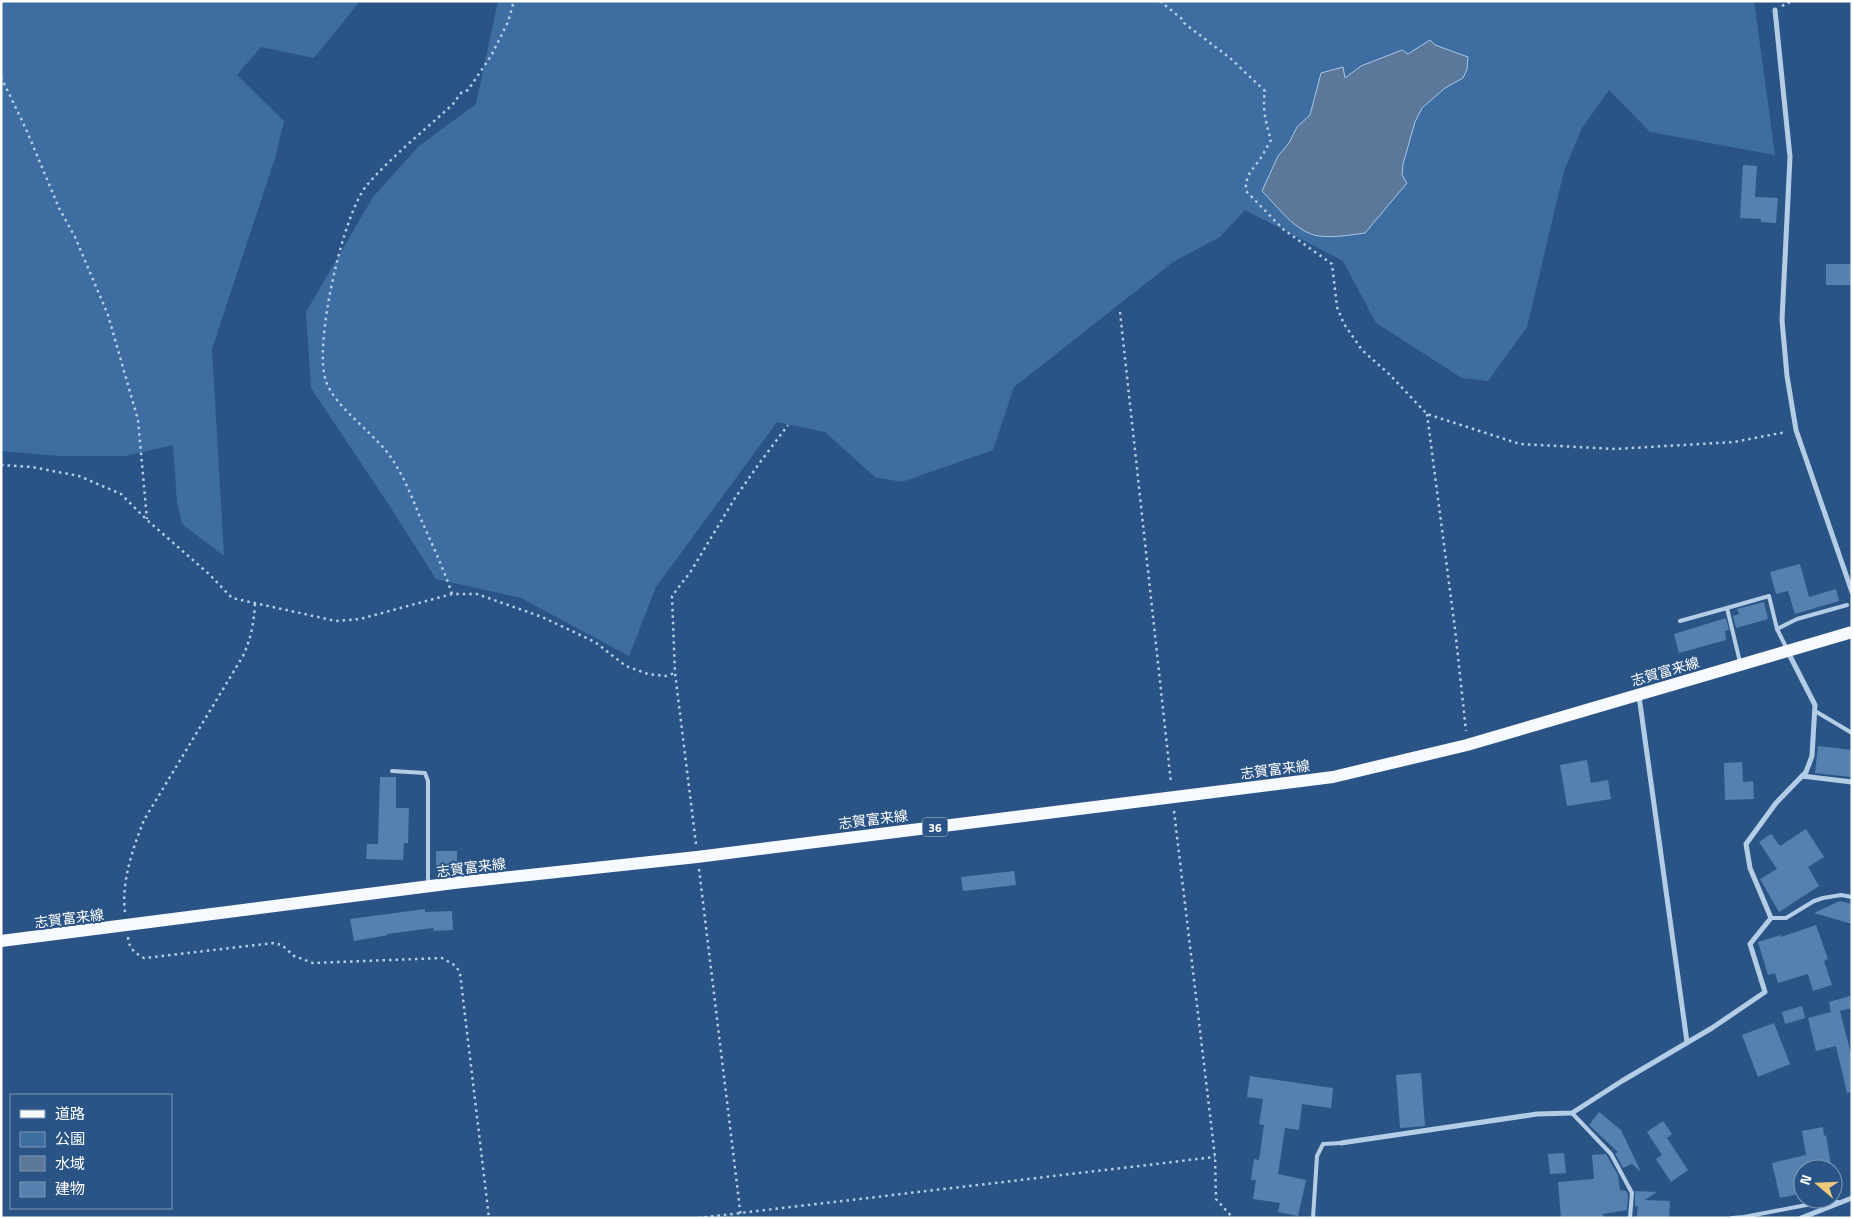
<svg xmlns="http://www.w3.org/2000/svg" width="1853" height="1219" font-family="'Titillium Web','Noto Sans JP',sans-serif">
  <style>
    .green { fill: #3e6ea1 }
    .water { fill: #5b7799; stroke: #a9c8e7 }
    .building { fill: #5680ae }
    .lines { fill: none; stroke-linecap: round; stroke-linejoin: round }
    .path { stroke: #b4cde7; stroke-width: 2.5; stroke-dasharray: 2.5 4; stroke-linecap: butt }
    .service { stroke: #b4cde7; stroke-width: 4 }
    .minor { stroke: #b4cde7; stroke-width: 5 }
    .primary { stroke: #f6f9fe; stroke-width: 12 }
    .labels { text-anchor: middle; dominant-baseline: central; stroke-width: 4; stroke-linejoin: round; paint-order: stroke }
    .shield { fill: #2a5485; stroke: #bfccda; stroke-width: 1 }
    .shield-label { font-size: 12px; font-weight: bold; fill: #fff }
    .street-label { font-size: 14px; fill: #fff; stroke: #2a5485 }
  </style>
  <rect width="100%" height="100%" fill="#2a5485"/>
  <g class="green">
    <path d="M1,1h359l-46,57 -53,-11 -24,28 47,46 -9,37 -63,191 12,207 -42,-32 -5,-22 -4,-57 -48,11h-65l-59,-5z"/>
    <path d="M498,1h1256l21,154 -125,-23 -41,-42 -27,38 -18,43 -37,156 -39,54 -26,-3 -86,-55 -33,-62 -98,-51 -25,27 -47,25 -159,125 -21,63 -91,32 -27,-5 -50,-45 -48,-10 -121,165 -27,69 -108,-58 -85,-19 -47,-74 -78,-117 -5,-76 67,-115 46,-51 57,-42z"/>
  </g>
  <path class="water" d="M1430,40l5,5 33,12 -1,12 -4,9 -18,10 -23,20 -7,14 -12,42 -1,11 5,8 -42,50c-15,2 -31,5 -46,3 -23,-3 -41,-29 -57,-45l16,-35 11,-13 8,-16 13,-12 11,-42 22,-6 2,11 16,-12 41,-16 6,4z"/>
  <g class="building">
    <path d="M1743,165l14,1 -2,31 23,1 -2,25 -15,-1v-3l-21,-1z"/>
    <rect x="1826" y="264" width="26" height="21"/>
    <path d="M1800,564l9,33 27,-8 3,12 -44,13 -7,-23 -12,3 -6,-22z"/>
    <path d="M1764,602l4,17 -32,9 -3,-12 6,-2 -2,-5z"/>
    <path d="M1726,618l3,12 -4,1 1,9 -47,13 -5,-19z"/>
    <path d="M1818,746l34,4 -1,27 -36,-4z"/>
    <path d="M1587,760l4,23 17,-3 3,19 -44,7 -7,-41z"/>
    <path d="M1742,762l1,20 10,-1 1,18 -29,1 -1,-37z"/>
    <path d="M380,777h16v31h13l-1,35h-4l-1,17 -37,-1 1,-15h11z"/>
    <path d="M1806,829l18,28 -16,10 11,19 -40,26 -19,-33 17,-10 -18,-27 12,-8 9,12z"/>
    <path d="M436,851h21v17l-21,-1z"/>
    <path d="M1014,871l2,14 -53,6 -2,-14z"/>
    <path d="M1840,901l12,3v20l-38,-11z"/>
    <path d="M425,909v3l27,-1 1,19 -19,1 -1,-3 -46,6 1,1 -34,6 -4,-22z"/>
    <path d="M1816,925l12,34 -4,2 8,24 -19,6 -5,-17 -30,9 -3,-10 -7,2 -10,-33 23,-7v2z"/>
    <path d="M1850,996l2,12 -12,3 12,47v34l-5,1 -11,-47 -20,5 -8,-33 23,-6 -2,-10z"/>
    <path d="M1802,1006l3,12 -20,6 -3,-12z"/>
    <path d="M1774,1023l16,41 -32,13 -16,-42z"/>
    <path d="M1421,1073l4,53 -25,2 -4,-53z"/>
    <path d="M1250,1076l83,12 -2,20 -29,-4 -3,26 -14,-2 -7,46 28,6 -8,36 -20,-4 2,-9 -27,-4 3,-19h-5l3,-21 5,1 5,-35 -5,-1 4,-25 -16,-2z"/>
    <path d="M1599,1112l22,18 20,42 -9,-8 -9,4 -8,-15 3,-1 -29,-27z"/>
    <path d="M1663,1121l9,13 -5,4 21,32 -17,12 -15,-23 6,-4 -15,-23z"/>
    <path d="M1823,1127l1,9 2,-1 5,30 -28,4v24l-23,5 -8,-35 34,-8 -4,-24z"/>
    <path d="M1564,1153l2,20 -16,1 -2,-20z"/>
    <path d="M1606,1154l12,21 2,15 6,1 2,3 -1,16 -24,4 1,4h-43l-3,-36 36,-3 -2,-24z"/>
    <path d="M1635,1191l22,1 -12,8 25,1 -1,17h-32l1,-13 -3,2z"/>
  </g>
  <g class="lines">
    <g class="path">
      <path d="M1160,1l22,18 2,4 46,35 35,33c-3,17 1,33 6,49 -4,7 -8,15 -13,22 -8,10 -13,16 -12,29l38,39 48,34 5,43 7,17 18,26 27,24 38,40 93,30 95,5 119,-7 52,-10"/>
      <path d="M1782,6l10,-5"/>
      <path d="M1,77l25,52 33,79 16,29 33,78 30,105 9,99"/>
      <path d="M1120,312l51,471"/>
      <path d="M1427,414l28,215 11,102"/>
      <path d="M1,465l31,2 47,9 42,18 26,26 62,54 23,24 104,23 24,-2 92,-25h25l65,23 53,25 31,24 22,8 18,2 9,-3"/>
      <path d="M452,594c-9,-27 -21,-52 -32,-77 -8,-20 -16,-40 -28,-58 -16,-25 -57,-51 -66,-78 -13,-35 17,-168 41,-196 25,-29 58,-55 86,-81l8,-11 7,-3 23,-34 17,-34 6,-21"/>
      <path d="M1174,811l41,346 1,42 17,19"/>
      <path d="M696,844l-21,-171 -3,-77 19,-25 44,-73 26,-37 27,-36"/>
      <path d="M699,869l42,349"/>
      <path d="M125,912c-4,-30 8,-64 19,-92l99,-164c8,-18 11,-33 12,-53"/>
      <path d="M128,937c1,12 7,16 16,21l129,-15 9,2 12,11 19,7 129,-5 14,8 4,7 29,245"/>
      <path d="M698,1218l517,-61"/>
    </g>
    <g class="service">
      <path d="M1680,621l47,-13"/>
      <path d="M1777,629l20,-10 50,-14"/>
      <path d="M1740,662l-13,-54 42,-12 8,33 10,20"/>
      <path d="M1815,711l37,22"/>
      <path d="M392,771l33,2 3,8v104"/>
      <path d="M1771,918h15l28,-17 9,-3 18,-3 11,2"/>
      <path d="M1572,1113l39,41 21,39 -2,25"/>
      <path d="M1313,1218l4,-62 6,-12 18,-1"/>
      <path d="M1732,1218l12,-1 78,-15h16"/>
    </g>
    <g class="minor">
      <path d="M1775,10l15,147 -8,163 5,56 9,54 56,162"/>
      <path d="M1639,696l48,346"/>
      <path d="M1802,776l50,6"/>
      <path d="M1341,1143l196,-29 35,-1 50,-32 90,-53 53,-36 -15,-48 21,-26 -21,-50 -4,-24 30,-41 30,-31 6,-16 3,-51 -27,-53"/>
      <path d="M1801,1218l51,-20"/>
    </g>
    <path class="primary" d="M1,941l453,-58 243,-26 636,-80 134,-32 385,-113"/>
  </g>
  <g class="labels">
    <rect class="shield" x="922.5" y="817.5" width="25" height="19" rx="4"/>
    <g class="shield-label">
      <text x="935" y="827">36</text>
    </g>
    <g class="street-label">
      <text transform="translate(1665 671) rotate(-16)">志賀富来線</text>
      <text transform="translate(1275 769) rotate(-7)">志賀富来線</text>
      <text transform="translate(873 819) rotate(-7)">志賀富来線</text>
      <text transform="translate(471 867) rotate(-7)">志賀富来線</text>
      <text transform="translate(69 918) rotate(-7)">志賀富来線</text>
    </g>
  </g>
  <rect width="1853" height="1219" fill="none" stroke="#ffffff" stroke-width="5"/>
  <rect x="10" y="1094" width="162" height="115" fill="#2a5485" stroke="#7f98b6"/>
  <rect x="20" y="1110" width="25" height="8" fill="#f6f9fe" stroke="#7f98b6"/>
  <text x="55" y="1119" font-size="15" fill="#ffffff">道路</text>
  <rect x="20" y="1132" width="25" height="15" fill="#3e6ea1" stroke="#7f98b6"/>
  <text x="55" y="1144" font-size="15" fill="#ffffff">公園</text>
  <rect x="20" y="1156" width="25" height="15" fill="#5b7799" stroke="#7f98b6"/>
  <text x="55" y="1169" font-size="15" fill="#ffffff">水域</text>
  <rect x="20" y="1182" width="25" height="15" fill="#5680ae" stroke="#7f98b6"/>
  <text x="55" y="1194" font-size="15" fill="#ffffff">建物</text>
  <g transform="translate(1818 1184) rotate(289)"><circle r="24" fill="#2a5485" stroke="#7f98b6"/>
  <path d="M0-4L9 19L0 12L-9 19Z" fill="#eeca7c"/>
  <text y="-8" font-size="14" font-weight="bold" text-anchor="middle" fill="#ffffff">N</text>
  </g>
</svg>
